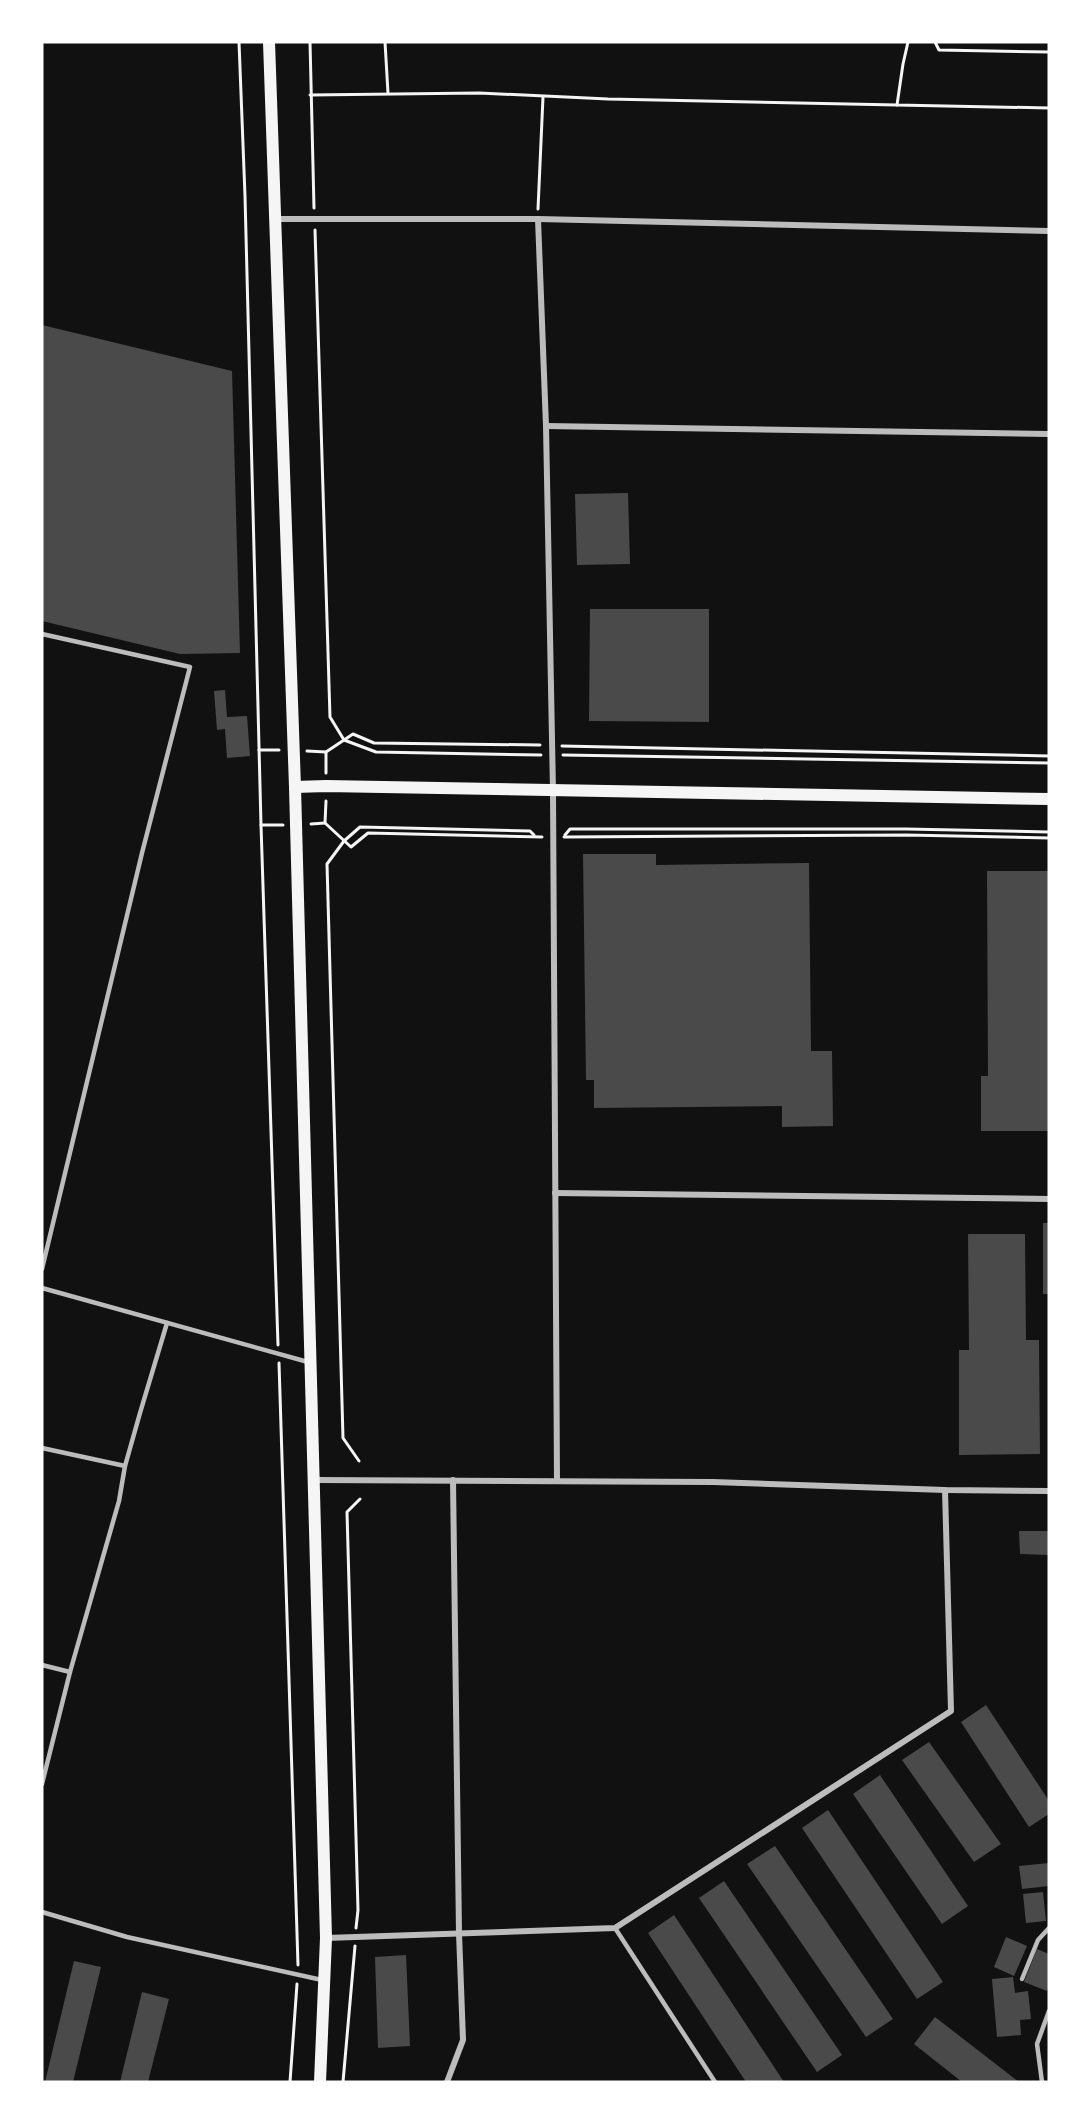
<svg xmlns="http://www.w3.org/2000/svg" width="1091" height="2124" font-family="Quicksand,sans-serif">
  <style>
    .building { fill: #4a4a4a }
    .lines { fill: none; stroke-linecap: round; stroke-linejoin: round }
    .path { stroke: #f5f5f5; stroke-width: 3 }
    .service { stroke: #bcbcbc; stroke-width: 4.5 }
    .minor { stroke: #bcbcbc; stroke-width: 6 }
    .secondary { stroke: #f5f5f5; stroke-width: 12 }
  </style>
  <rect width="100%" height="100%" fill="#111"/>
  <g class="building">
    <path d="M42,325l190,46 8,282 -60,1 -138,-33z"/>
    <path d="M628,493l2,71 -53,1 -2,-71z"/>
    <path d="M590,609h119v113l-120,-1z"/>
    <path d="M225,690l2,27 20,-1 3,40 -23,2 -2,-29 -8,1 -3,-39z"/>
    <path d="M583,854h73v11l153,-2 2,188h21l1,75 -51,1v-21l-188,2v-28h-8z"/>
    <path d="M987,871h62v260h-68v-55h7z"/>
    <rect x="1043" y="1223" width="6" height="71"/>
    <path d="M968,1234h57l1,106h13l1,114 -81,1v-105h10z"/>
    <path d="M1019,1531h30v24l-29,-1z"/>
    <path d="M986,1705l63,96v13l-20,13 -68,-105z"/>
    <path d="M929,1742l72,102 -27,18 -72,-102z"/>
    <path d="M880,1775l88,131 -26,18 -89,-130z"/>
    <path d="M828,1810l115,172 -26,17 -115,-171z"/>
    <path d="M775,1846l118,173 -27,18 -119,-173z"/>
    <path d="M1049,1863v23l-27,3 -3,-23z"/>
    <path d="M724,1881l118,174 -25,17 -118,-174z"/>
    <path d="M1043,1892l3,29 -20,2 -3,-29z"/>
    <path d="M674,1915l110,167h-38l-98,-149z"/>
    <path d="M1006,1937l21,9 -13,30 -20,-9z"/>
    <path d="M1037,1949l12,5v32l-2,5 -23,-9z"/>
    <path d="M406,1955l4,91 -32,2 -3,-91z"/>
    <path d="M74,1961l27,6 -28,115h-28z"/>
    <path d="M1013,1977l2,16 13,-2 3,28 -11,1 1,15 -24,2 -5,-58z"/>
    <path d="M142,1992l27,7 -21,83h-28z"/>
    <path d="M935,2017l84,65h-57l-48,-38z"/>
  </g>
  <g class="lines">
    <g class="path">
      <path d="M239,42l6,154 16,629 17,520"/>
      <path d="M310,42l4,166"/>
      <path d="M385,42l3,51"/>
      <path d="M908,42l-5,22 -6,41 152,3"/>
      <path d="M935,42l4,8 110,2"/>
      <path d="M310,95l169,-2 129,6 289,6"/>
      <path d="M538,209l5,-112"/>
      <path d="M315,230l15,487 14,23 32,12 165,3"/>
      <path d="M562,746l487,10"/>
      <path d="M259,750h20"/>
      <path d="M307,751l19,1"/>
      <path d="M563,755l486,8"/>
      <path d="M326,773v-21l27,-18 21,9 166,2"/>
      <path d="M326,801l-1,22 26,24 17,-14 174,4"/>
      <path d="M311,824l14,-1"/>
      <path d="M261,825h22"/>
      <path d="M565,835l5,-6h336l143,3"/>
      <path d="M564,837l342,-2 143,3"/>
      <path d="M279,1363l19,602"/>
      <path d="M359,1461l-16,-23 -16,-574 17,-23 16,-14 170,4 4,4"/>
      <path d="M356,1928l2,-18 -11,-398 13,-13"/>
      <path d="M290,2082l7,-98"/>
      <path d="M343,2082l12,-136"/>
    </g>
    <g class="service">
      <path d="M42,634l148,33 -48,186 -100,416"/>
      <path d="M42,1288l266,74"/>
      <path d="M42,1448l83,18"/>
      <path d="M42,1665l28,7"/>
      <path d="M42,1784l28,-112 49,-171 6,-35 15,-53 27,-90"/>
      <path d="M42,1912l85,25 195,43"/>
      <path d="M615,1928l100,154"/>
      <path d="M1022,1979l16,-39 11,-12"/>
      <path d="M1042,2082l-5,-38 12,-33"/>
    </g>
    <g class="minor">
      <path d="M276,219h262l511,12"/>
      <path d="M538,219l8,207 7,365 4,690"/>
      <path d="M546,426l503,8"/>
      <path d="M555,1193l494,6"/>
      <path d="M315,1480l398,2 232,8 104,1"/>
      <path d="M326,1938l289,-10 336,-217 -6,-221"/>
      <path d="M447,2082l16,-42 -4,-107 -6,-453"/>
    </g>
    <g class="secondary">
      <path d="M269,42l26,745 31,1151 -6,144"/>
      <path d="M295,787l31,-1 723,13"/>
    </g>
  </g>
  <rect width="1091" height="2124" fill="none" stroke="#ffffff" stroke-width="87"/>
</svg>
